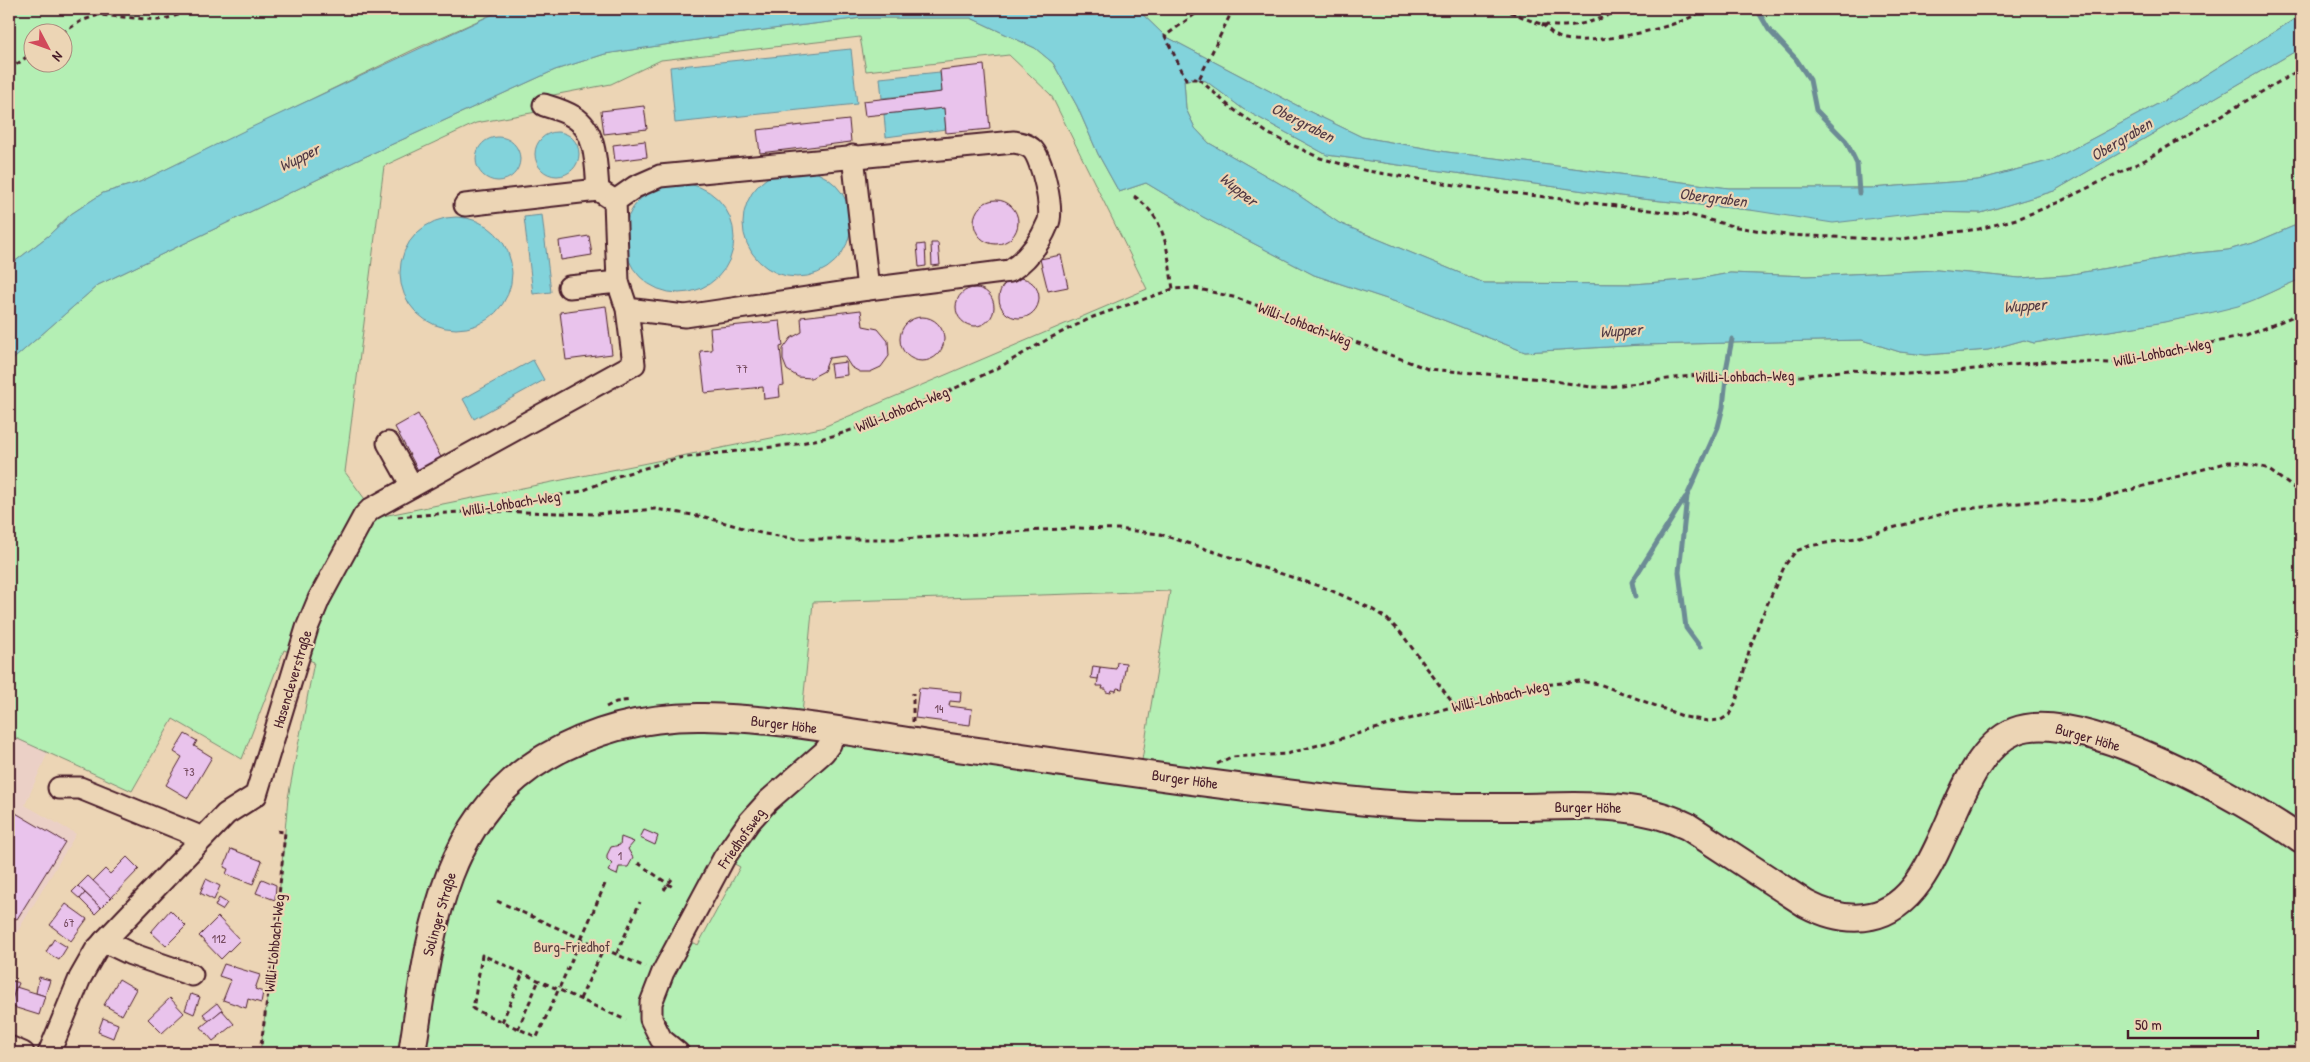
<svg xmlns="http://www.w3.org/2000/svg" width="2310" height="1062" font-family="'Patrick Hand',sans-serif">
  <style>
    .built { fill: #ebd0c6 }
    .green { fill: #b4efb4; stroke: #7f8770; fill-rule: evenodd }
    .water { fill: #82d3db; stroke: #6c8b95 }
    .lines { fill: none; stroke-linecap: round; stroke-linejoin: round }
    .stream { stroke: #6c8b95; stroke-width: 5 }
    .building { fill: #e9c3ec; stroke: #4a1f2b }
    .minor-casing { stroke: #4a1f2b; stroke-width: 25 }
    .major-casing { stroke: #4a1f2b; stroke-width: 30 }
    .path { stroke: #4a1f2b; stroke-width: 3; stroke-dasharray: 5 4; stroke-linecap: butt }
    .minor { stroke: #ecd5b5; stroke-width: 21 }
    .major { stroke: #ecd5b5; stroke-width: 26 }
    .labels { text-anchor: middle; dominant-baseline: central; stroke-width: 4.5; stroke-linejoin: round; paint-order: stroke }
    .number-label { font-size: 12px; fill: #72485b }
    .street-label { font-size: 15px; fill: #4a1f2b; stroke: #ecd5b5 }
    .park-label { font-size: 15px; fill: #5a3e40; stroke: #ecd5b5 }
    .water-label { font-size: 16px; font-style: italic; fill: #523a45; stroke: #ecd5b5 }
  </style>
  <rect width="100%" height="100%" fill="#ecd5b5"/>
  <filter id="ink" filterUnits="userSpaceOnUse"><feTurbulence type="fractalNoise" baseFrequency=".02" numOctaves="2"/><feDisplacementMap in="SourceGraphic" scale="10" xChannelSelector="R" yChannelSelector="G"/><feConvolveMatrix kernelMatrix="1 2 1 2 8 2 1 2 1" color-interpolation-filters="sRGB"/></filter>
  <g filter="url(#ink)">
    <path class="built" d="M9,735l39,17 -23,53 51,29 -60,100 -7,-4z"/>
    <g class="green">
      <path d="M9,9h495l-89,40 -275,133 -37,11 -32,21 -23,22 -39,30zM32,32h30v30h-30z"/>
      <path d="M1137,9h1164v6l-132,83 -117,62 -74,20 -107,8h-142l-282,-36 -85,-15 -62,-30 -135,-71z"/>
      <path d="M862,18h109l64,30 18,15 24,43 21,48 21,38 27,-9 57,34 111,58 91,30 120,47 116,-7 221,-5 38,12 26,3 62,-5 36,-10 10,3c68,-12 137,-19 204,-38 21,-6 42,-18 63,-26v774h-2041l15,-114 13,-141 26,-136 -30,-12 -42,109 -69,-40 -41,72 -123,-56v-372l89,-78 264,-127 193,-88 50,-16 151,-23zM860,37l6,34 143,-16 42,40 96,194 -326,139 -443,89 -33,-45 39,-306 92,-43 66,-12 6,-15 63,-12 50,-24zM1170,591l-28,169 -340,-46 11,-112zM715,853l25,14 -42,78 -25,-13z"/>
      <path d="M2301,48v175l-45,19 -28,8 -41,4 -120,21 -47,3 -83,-8 -130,6 -77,-3 -32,6 -64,5 -150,-1 -145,-60 -48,-33 -82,-47 -14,-15 -9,-19 -2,-29 15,-1 7,2 37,28 84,46 315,44 108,11 231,3 73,-22z"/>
    </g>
    <g class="water">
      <path d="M504,9h633l28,27 135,71 62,30 85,15 282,36h142l107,-8 74,-20 117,-62 132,-83v33l-247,143 -73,22 -55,-1 -93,11 -83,-13 -108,-11 -315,-44 -84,-46 -37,-28 -8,-2 -14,1 2,29 9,19 14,15 82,47 48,33 145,60 150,1 64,-5 32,-6 77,3 130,-6 83,8 47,-3 120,-21 41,-4 28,-8 45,-19v56c-21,8 -42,20 -63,27 -67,18 -136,25 -204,37l-10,-3 -36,10 -62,5 -26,-3 -38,-12 -221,5 -116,7 -120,-47 -91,-30 -111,-58 -57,-34 -27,9 -21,-38 -21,-48 -24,-43 -18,-15 -64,-30h-109l-106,13 -151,23 -50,16 -193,88 -264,127 -89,78v-97l39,-30 23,-22 32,-21 37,-11 110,-54z"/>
      <path d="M851,49l6,55 -182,19 -5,-56z"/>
      <path d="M940,72l2,20 -60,6 -2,-20z"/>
      <path d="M944,108l2,21 -60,8 -2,-23z"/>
      <circle cx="557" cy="154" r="22"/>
      <circle cx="498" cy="159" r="22"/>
      <circle cx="797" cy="223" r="54"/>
      <circle cx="679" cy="238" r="55"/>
      <path d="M542,215l9,77 -18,2 -9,-77z"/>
      <circle cx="456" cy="273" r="56"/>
      <path d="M533,360l11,20 -70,39 -11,-20z"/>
    </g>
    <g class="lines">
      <g class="stream">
        <path d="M1757,9l12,21 27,29 14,21 6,30 30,31 11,23 2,29"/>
        <path d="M1726,370l6,-31"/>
        <path d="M1635,597l-3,-15 53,-84"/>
        <path d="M1700,647l-14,-19 -7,-56 8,-76 31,-69 5,-20 3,-28"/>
      </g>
    </g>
    <g class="building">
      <path d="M984,65l6,64 -44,4 -2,-25 -79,8 -2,-15 79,-9 -2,-22z"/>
      <path d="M644,106l3,23 -43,5 -3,-23z"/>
      <path d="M849,120l2,22 -91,11 -3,-23z"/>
      <path d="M645,141l2,16 -32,4 -2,-16z"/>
      <circle cx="996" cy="222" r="22"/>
      <path d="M589,236l3,19 -31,5 -2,-19z"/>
      <path d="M931,243h7l2,22 -8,1z"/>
      <path d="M925,244l1,22 -7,1 -2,-22z"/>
      <path d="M1061,255l7,32 -20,4 -8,-32z"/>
      <circle cx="1019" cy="298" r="20"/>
      <circle cx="975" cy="307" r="19"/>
      <path d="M606,306l6,48 -46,6 -6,-48z"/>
      <path d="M861,310l2,16 15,3 10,12 1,15 -8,11 -11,5h-10l-9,-5 -7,-11 -15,2 -5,13 -13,7 -13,-1 -11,-7 -4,-10v-11l8,-11 11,-6 -1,-15z"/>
      <circle cx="922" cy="339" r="22"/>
      <path d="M780,321l3,25 -3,1 4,38 -5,1 1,11 -16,2 -1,-12 -58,6 -5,-42 12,-1 -2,-22z"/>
      <path d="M846,362l1,13 -15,2 -2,-13z"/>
      <path d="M418,414l25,47 -23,13 -25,-47z"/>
      <path d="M1117,662l9,1 -4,26 -5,-1 -1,3 -4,-1 -1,3 -5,-1v-3h-4l1,-3h-6l3,-19 16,2z"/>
      <path d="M1093,666l7,1 -2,12 -7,-1z"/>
      <path d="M919,688l42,4 -1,10 -10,-1 -1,5 23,3 -2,16 -55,-7z"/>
      <path d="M185,734l12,7 -3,5 18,11 -24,41 -22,-13 16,-28 -8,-5z"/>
      <path d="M14,812l51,30 -48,77 -8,-4v-95z"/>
      <path d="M644,830l14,6 -3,9 -15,-7z"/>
      <path d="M621,837l13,5 -6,7 5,9 -5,9h-9l-2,8 -9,-4 4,-7 -5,-5v-4l4,-8 9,-2z"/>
      <path d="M231,849l31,12 -9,23 -27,-10 2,-5 -4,-2z"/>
      <path d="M127,857l12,12 -29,30 -17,-18 12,-12 5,5z"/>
      <path d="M88,876l23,22 -10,10 -23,-22z"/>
      <path d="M206,879l14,7 -6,14 -14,-7z"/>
      <path d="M262,879l14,6 -1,15 -19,-7z"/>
      <path d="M78,886l7,7 -5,6 -8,-7z"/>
      <path d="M85,893l16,15 -6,6 -15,-15z"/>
      <path d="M219,898l8,5 -5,7 -7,-4z"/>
      <path d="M66,904l21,15 -16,22 -21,-16z"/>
      <path d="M170,910l16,16 -20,20 -15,-14z"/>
      <path d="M218,917l22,23 -19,19 -22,-23z"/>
      <path d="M54,939l13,8 -8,13 -13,-8z"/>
      <path d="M224,964l36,11 -5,14 8,3 -2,11 -13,-4 -2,9 -23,-8 8,-20 -12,-4z"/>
      <path d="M39,977l11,3 -5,16 -9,-3z"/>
      <path d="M119,979l17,10 -14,26 -18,-10z"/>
      <path d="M10,980l9,3 -8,20h-2z"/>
      <path d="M16,987l29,9 -6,19 -29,-9z"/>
      <path d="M191,994l9,3 -6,17 -9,-4z"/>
      <path d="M170,998l14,15 -22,20 -14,-14z"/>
      <path d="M217,1003l5,7 -13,11 -6,-7z"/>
      <path d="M222,1010l12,14 -21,17 -12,-14z"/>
      <path d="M103,1018l15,6 -5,14 -15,-6z"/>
    </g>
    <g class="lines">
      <defs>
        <g id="minor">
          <path d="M544,105c10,3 21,6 30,12 23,14 22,49 24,73"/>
          <path d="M853,156l15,133"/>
          <path d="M465,205l133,-15 17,11"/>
          <path d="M569,287l49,-5"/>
          <path d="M388,443l24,43"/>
          <path d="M59,788h21l123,50"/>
          <path d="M104,941l27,13 61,21"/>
          <path d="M9,1047l14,6"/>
          <path d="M49,1053l31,-75 16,-28 130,-136 30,-19 51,-167 12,-29 45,-83 7,-7 263,-145 -7,-55 -9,-27 -3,-81 20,-14 25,-11 354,-34c6,1 13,2 18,7 10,9 22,62 16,74 -8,20 -20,36 -38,48l-142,18 -183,27 -58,-7"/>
          <path d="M678,1053l-17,-14 -10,-20v-16l12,-31 61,-114 25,-36 19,-21 56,-49 6,-8 4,-14"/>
        </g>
        <path id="major" d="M412,1053c17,-109 27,-234 134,-296 48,-28 103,-41 158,-40 75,1 150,16 224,27 146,20 292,43 439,58 48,5 95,5 143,5 60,0 121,-8 177,19l119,78c21,11 42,17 65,12 77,-15 76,-156 144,-185 62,-26 233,71 286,109"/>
      </defs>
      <use href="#minor" class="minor-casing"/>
      <use href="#major" class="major-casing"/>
      <g class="path">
        <path d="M1202,9l-37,27 21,43h13l34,-70"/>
        <path d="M1502,9c14,4 26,12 40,15 25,6 57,-2 78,-15"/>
        <path d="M1542,24c7,6 14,14 23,15 28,6 118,-11 139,-30"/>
        <path d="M62,33l19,-12 17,-6 60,5 14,-3 23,-8"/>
        <path d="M9,70l23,-17"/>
        <path d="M1199,79l31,28 39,27 51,24 47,13 114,18 208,26 48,12 49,8 93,4h22l78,-10 41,-11 39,-16 86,-42 156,-91"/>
        <path d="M1134,196c34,24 33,56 39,93"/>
        <path d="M489,511l108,3 58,-5 50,8 59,17 35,5h103l173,-11 43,1 42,5 168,55 42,19 16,10 15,15 54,73"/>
        <path d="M398,517l86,-7 98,-19 36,-15 61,-18 118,-14 40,-9 40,-14 72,-30 49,-23 50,-29 45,-22 80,-28 22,-1 42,10 191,71 114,10 49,8h16l91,-12 87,3 64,-8 58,4 40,-2 104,-11 59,2 136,-27 55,-23"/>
        <path d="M606,707l10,-5 15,-2"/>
        <path d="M913,722v-29"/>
        <path d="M1217,764l14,-7 56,-3 168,-48 81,-20 43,-5 20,3 86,33 23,4 13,-1 8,-5 7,-13 13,-51 12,-33 24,-53 11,-14 13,-5 47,-8 101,-28 80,-9h41l20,-2 131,-37h13l24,6 35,25"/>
        <path d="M638,863l36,25"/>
        <path d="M605,884c-22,52 -45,102 -68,153l-64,-28 9,-54c48,21 96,44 144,65"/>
        <path d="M664,890l8,-11"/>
        <path d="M497,901l148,66"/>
        <path d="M617,953l23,-51"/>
        <path d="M580,999l24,-51"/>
        <path d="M502,1022l21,-49"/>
        <path d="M518,1029l21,-49"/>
        <path d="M260,1053l15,-114 10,-107 -11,-1"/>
      </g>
      <use href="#minor" class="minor"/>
      <use href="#major" class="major"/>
    </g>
  </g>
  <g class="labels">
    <g class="number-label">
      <text x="742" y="368">77</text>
      <text x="939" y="708">14</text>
      <text x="189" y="771">73</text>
      <text x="620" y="855">1</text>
      <text x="69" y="922">67</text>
      <text x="219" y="938">112</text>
    </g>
    <g class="street-label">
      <text transform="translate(1305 324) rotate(21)">Willi-Lohbach-Weg</text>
      <text transform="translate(2162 352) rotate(-11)">Willi-Lohbach-Weg</text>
      <text transform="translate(1745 376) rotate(-1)">Willi-Lohbach-Weg</text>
      <text transform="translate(902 409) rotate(-22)">Willi-Lohbach-Weg</text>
      <text transform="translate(511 503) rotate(-9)">Willi-Lohbach-Weg</text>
      <text transform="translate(292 679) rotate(-73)">Hasencleverstraße</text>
      <text transform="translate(1500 696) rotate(-13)">Willi-Lohbach-Weg</text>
      <text transform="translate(784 724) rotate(7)">Burger Höhe</text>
      <text transform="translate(2088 737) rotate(16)">Burger Höhe</text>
      <text transform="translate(1185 779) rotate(8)">Burger Höhe</text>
      <text transform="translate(1588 807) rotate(1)">Burger Höhe</text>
      <text transform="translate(741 838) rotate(-55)">Friedhofsweg</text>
      <text transform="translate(439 914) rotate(-74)">Solinger Straße</text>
      <text transform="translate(274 943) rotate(-84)">Willi-Lohbach-Weg</text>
    </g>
    <g class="park-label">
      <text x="572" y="946">Burg-Friedhof</text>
    </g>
    <g class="water-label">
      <text transform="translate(1303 122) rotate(27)">Obergraben</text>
      <text transform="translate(2121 139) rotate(-31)">Obergraben</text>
      <text transform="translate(299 157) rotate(-26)">Wupper</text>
      <text transform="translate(1239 189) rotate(39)">Wupper</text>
      <text transform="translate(1713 197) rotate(7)">Obergraben</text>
      <text transform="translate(2025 305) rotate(-4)">Wupper</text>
      <text transform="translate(1621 330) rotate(-4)">Wupper</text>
    </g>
  </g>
  <rect width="2310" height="1062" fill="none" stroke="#ecd5b5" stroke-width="30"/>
  <rect x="15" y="15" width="2280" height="1032" fill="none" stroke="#4a1f2b" stroke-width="2" filter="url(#ink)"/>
  <g transform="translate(48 48) rotate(131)"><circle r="24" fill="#ecd5b5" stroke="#ab8c7e"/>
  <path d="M0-4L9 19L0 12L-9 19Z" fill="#d1495b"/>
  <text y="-8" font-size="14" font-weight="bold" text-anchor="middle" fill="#4a1f2b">N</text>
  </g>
  <path d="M2128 1030v8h130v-8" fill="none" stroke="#4a1f2b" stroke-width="2.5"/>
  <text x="2135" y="1030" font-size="15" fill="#4a1f2b" stroke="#ecd5b5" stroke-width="4" paint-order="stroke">50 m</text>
</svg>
